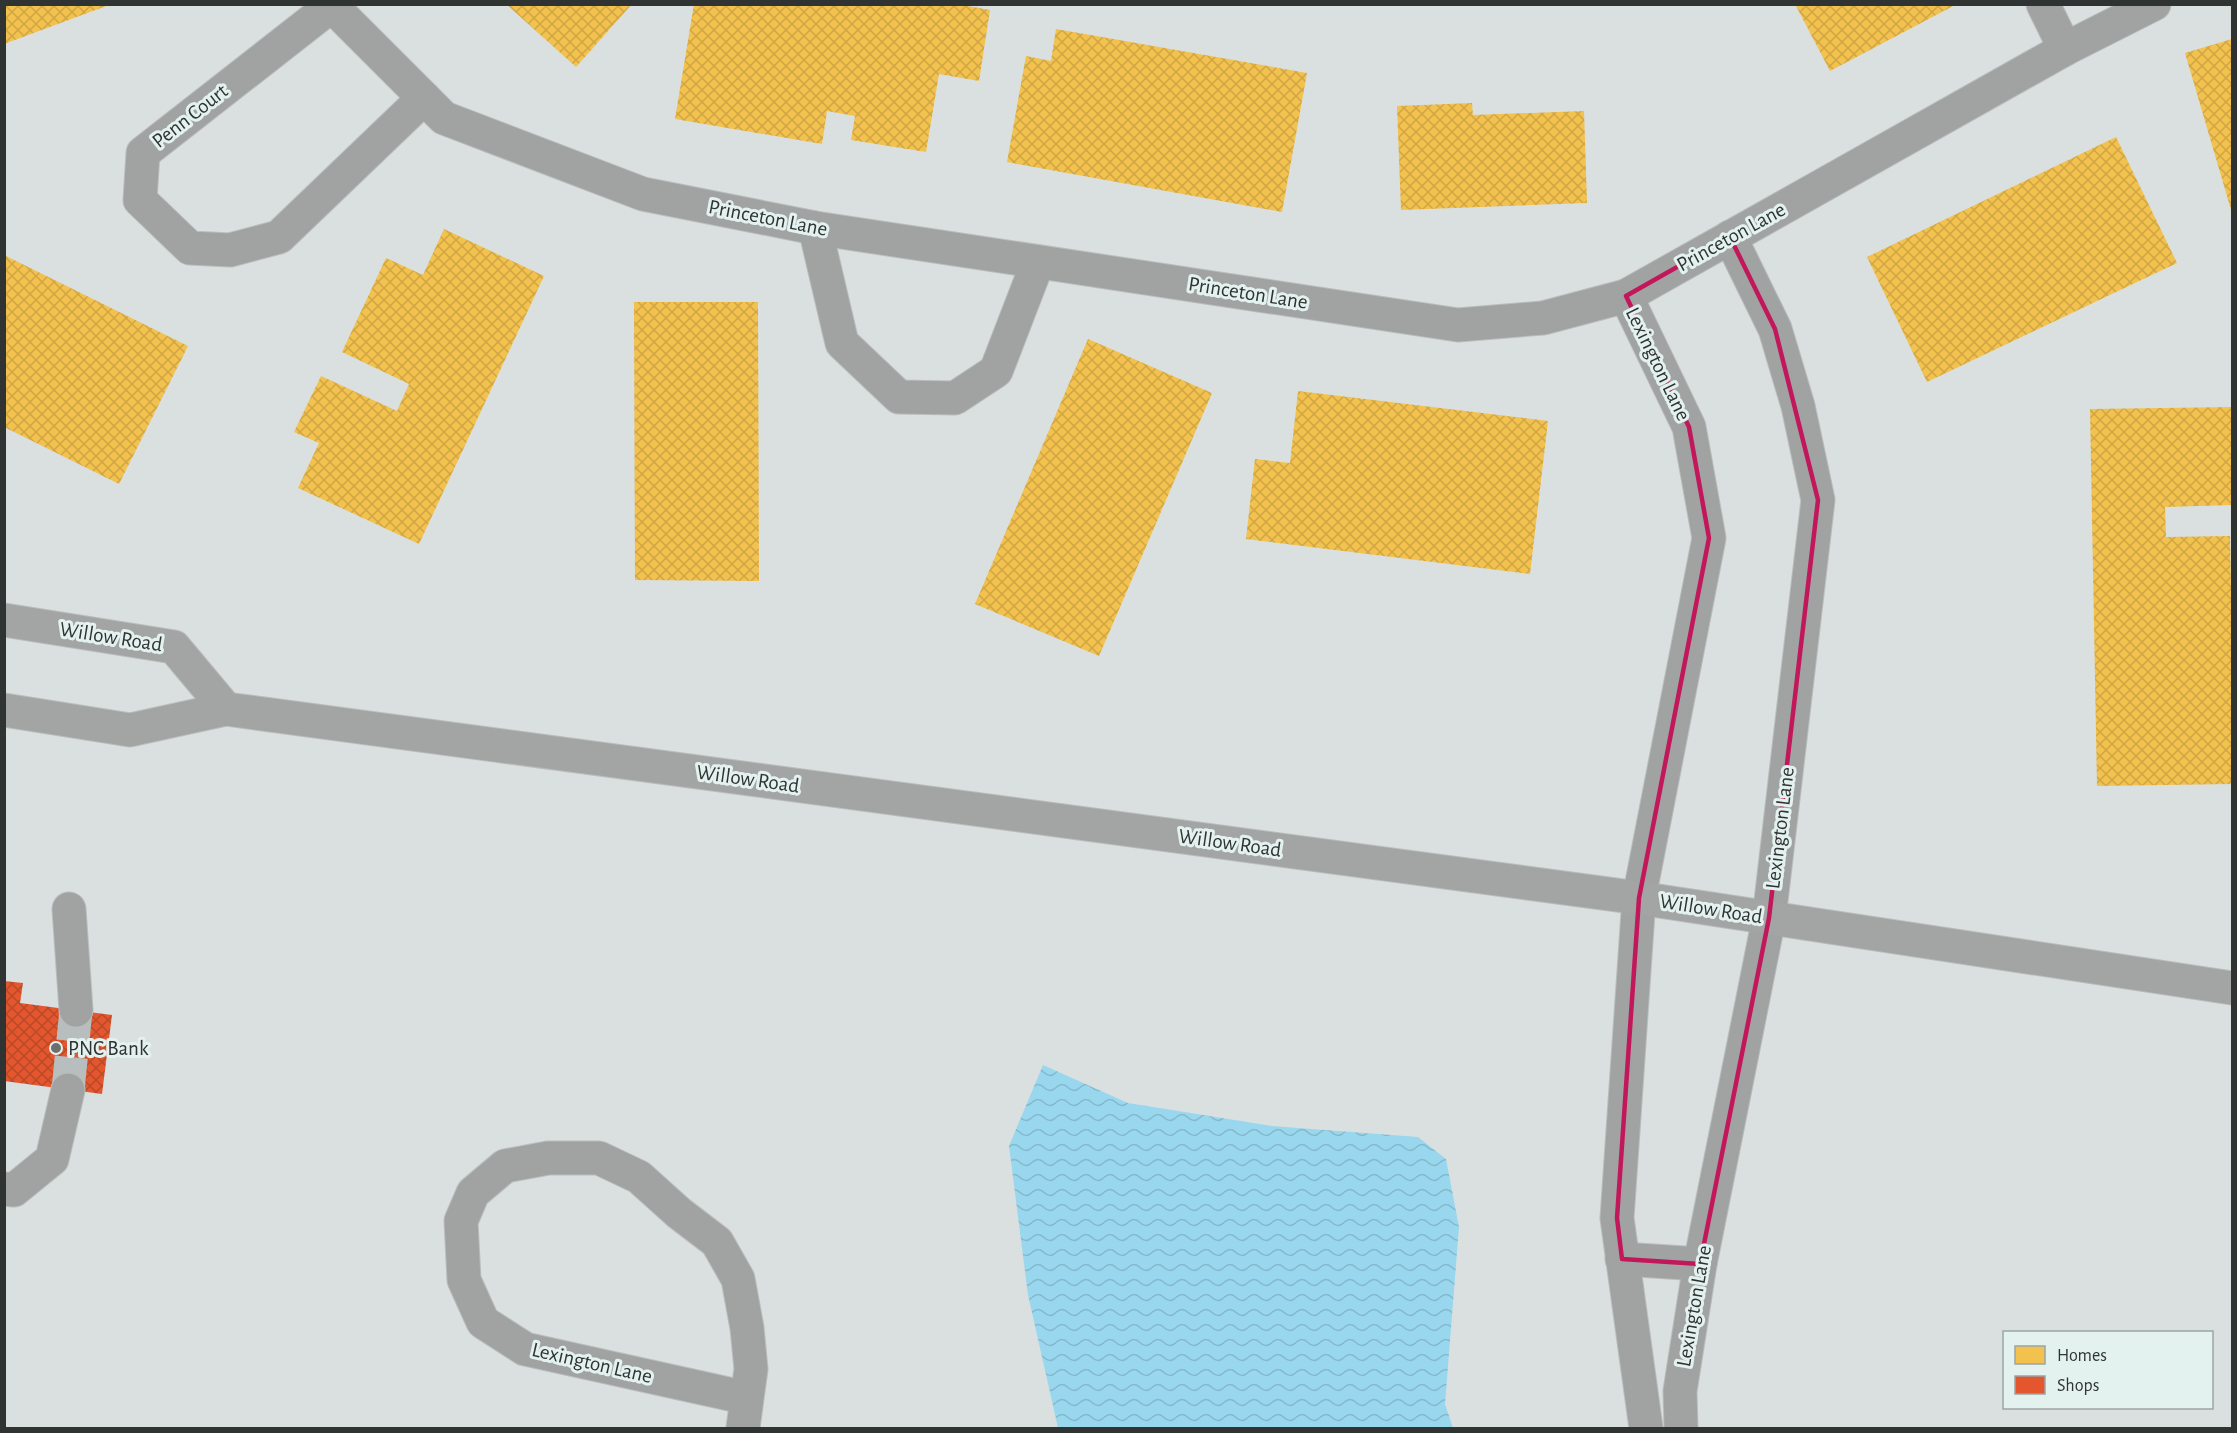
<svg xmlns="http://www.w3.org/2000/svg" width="2237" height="1433" font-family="'Alegreya Sans',sans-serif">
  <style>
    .water { fill: url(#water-waves) }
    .homes { fill: url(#homes-cross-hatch) }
    .shops { fill: url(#shops-cross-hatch) }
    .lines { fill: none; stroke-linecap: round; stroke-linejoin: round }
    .minor-tunnel { stroke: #b8bebd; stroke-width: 33; stroke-dasharray: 33 16; stroke-linecap: butt }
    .minor-casing { stroke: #b9bdbc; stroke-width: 35 }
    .major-casing { stroke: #b9bdbc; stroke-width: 35 }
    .minor { stroke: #a1a3a3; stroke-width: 33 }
    .major { stroke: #a3a5a4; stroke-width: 33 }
    .marked { fill: none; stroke: #c2185b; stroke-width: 4.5; stroke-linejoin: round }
    .poi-dot { fill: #6b706f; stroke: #e3f1ef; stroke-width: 2 }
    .labels { text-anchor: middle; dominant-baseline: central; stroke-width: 6; stroke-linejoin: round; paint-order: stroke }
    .street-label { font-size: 21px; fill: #2f3433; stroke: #e3f1ef }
    .poi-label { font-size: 21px; fill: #2f3433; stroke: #e3f1ef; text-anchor: start }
  </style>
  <defs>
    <pattern id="water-waves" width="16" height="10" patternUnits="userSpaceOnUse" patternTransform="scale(1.5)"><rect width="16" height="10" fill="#99d7ee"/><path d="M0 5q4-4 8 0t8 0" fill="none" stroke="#84b9cd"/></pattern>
    <pattern id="homes-cross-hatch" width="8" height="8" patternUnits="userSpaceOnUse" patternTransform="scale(1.5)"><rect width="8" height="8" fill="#f2c14e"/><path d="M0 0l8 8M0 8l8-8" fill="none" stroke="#d0a645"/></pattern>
    <pattern id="shops-cross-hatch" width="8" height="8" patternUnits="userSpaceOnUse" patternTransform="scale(1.5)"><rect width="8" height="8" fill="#e4572e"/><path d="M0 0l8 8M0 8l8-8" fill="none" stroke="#b94928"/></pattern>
  </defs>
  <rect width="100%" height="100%" fill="#dae0df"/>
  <path class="water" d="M1043,1065l85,38 144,23 146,11 28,22 13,68 -14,177 8,24h-395l-30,-133 -19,-149z"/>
  <g class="homes">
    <path d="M4,4h104l1,1 -105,39z"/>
    <path d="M506,4h126l-56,63z"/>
    <path d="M694,4h263l33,6 -11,71 -40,-7 -13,78 -75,-12 4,-24 -28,-5 -5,33 -147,-25z"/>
    <path d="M1795,4h162l-127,67z"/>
    <path d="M1056,29l251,44 -25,139 -275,-50 19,-106 25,5z"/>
    <path d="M2232,39v174l-47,-160z"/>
    <path d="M1472,103l1,12 111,-4 3,92 -186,7 -4,-104z"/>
    <path d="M2116,137l61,126 -250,119 -60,-125z"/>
    <path d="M444,229l100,47 -125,268 -121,-56 21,-45 -25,-11 27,-56 76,35 12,-27 -67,-32 44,-94 37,17z"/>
    <path d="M4,255l184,91 -69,138 -115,-57z"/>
    <path d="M634,302h124l1,279 -124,-1z"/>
    <path d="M1088,339l124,54 -113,263 -124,-52z"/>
    <path d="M1298,391l250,30 -18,153 -284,-35 9,-80 35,4z"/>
    <path d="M2232,407v98l-67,2 1,30 64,-1 2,100v148l-135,2 -7,-377z"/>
  </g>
  <path class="shops" d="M4,981l19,2 -3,20 92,12 -10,79 -98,-13z"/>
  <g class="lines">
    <path class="minor-tunnel" d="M68,1090l8,-80"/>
    <defs>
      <g id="minor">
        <path d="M330,4l114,114 199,76 172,34 643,97 85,-7 83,-22 439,-247 89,-45"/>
        <path d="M2043,4l22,45"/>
        <path d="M331,6l-188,147 -3,47 50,48 40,2 49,-13 145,-139"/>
        <path d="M815,228l27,115 57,54 56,1 41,-27 42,-109"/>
        <path d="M1626,296l63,131 20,111 -70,360 -22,320 29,210"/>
        <path d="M69,909l7,101"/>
        <path d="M4,1189l10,1 38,-31 16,-69"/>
        <path d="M1622,1259l78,5"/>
        <path d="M743,1428l4,-30 4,-29 -4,-41 -9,-49 -21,-37 -38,-29 -40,-36 -40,-19h-51l-43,8 -32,27 -12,28 3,59 19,42 42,27 222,49"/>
        <path d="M1681,1428l-1,-37 20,-127 69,-346 49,-418 -20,-94 -23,-77 -45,-92"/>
      </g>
      <g id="major">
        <path d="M4,620l170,27 52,62"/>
        <path d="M4,710l126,20 96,-21 1413,189 593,90"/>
      </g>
    </defs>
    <use href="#minor" class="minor-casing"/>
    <use href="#major" class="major-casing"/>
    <use href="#minor" class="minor"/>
    <use href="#major" class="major"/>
  </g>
  <path class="marked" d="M1730,237l45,92 43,171 -49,418 -69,346 -78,-5 -5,-41 22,-320 70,-360 -20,-111 -63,-131z"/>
  <circle class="poi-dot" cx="56" cy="1048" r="6"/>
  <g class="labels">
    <g class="street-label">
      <text transform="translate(190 116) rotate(-38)">Penn Court</text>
      <text transform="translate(768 218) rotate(11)">Princeton Lane</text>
      <text transform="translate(1731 237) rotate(-29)">Princeton Lane</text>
      <text transform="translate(1248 293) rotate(9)">Princeton Lane</text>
      <text transform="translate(1658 364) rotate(64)">Lexington Lane</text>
      <text transform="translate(111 637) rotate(9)">Willow Road</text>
      <text transform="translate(748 779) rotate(8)">Willow Road</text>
      <text transform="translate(1780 828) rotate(-83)">Lexington Lane</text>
      <text transform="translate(1230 843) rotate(8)">Willow Road</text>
      <text transform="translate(1711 909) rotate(9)">Willow Road</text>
      <text transform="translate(1694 1306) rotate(-80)">Lexington Lane</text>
      <text transform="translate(592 1363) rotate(13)">Lexington Lane</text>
    </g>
    <g class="poi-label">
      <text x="68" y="1048">PNC Bank</text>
    </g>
  </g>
  <rect width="2237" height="1433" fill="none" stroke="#2f3433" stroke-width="12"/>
  <rect x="2003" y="1331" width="210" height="78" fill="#e3f1ef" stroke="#9ba5a4" stroke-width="1.5"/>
  <rect x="2015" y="1346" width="30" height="18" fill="#f2c14e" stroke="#9ba5a4" stroke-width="1.5"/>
  <text x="2057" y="1361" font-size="18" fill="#2f3433">Homes</text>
  <rect x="2015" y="1376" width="30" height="18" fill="#e4572e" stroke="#9ba5a4" stroke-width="1.5"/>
  <text x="2057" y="1391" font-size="18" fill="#2f3433">Shops</text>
</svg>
